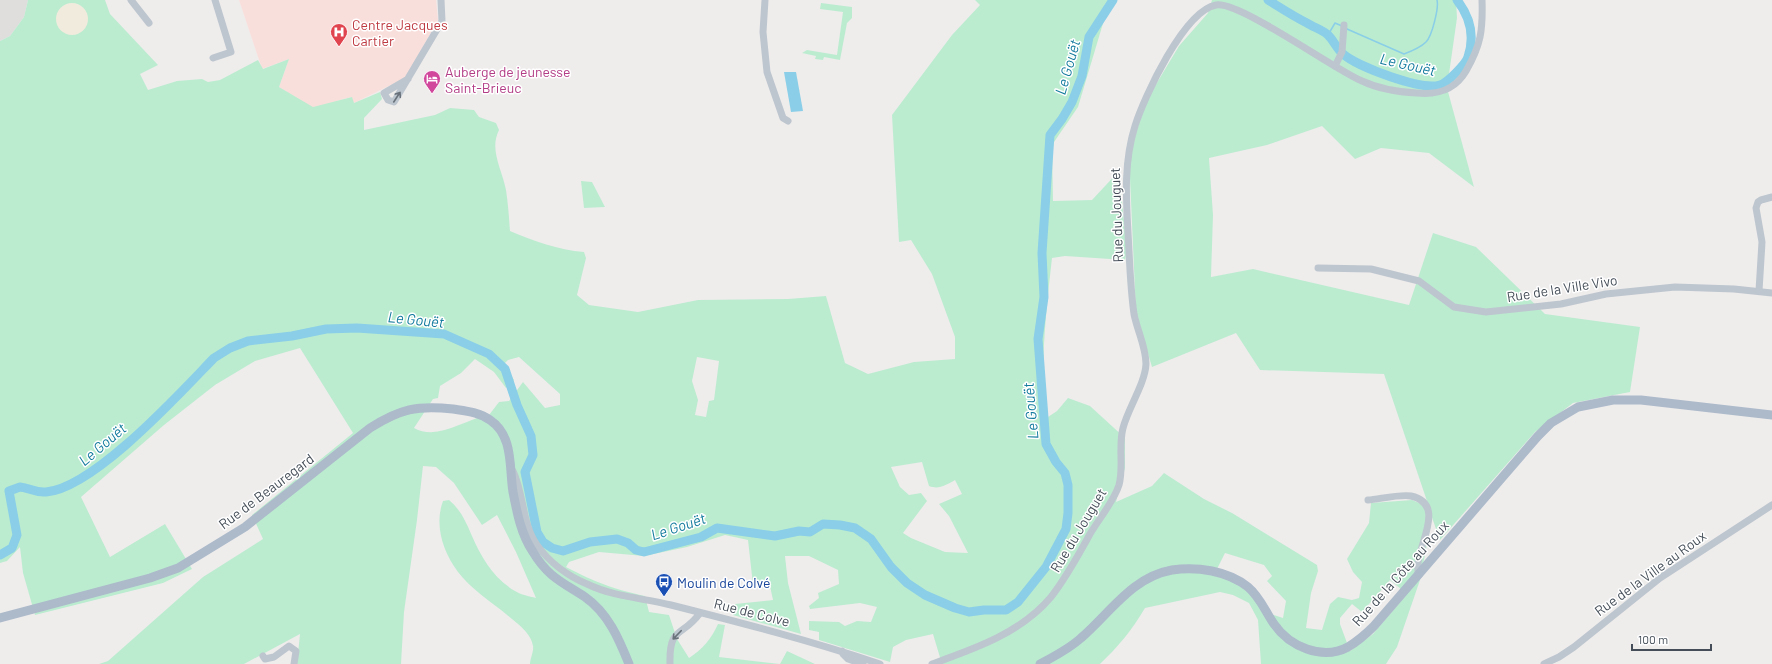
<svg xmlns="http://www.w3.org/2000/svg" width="1772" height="664" font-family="Barlow,sans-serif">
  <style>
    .education { fill: #e0dddd }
    .medical { fill: #f9dfdc }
    .green { fill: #bbecd0; fill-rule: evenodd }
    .sand { fill: #f0ebdc }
    .water { fill: #8acfe7 }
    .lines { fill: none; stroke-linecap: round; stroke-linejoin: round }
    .stream { stroke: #8acfe7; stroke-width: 1.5 }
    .river { stroke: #8acfe7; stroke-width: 9 }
    .minor { stroke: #bdc6ce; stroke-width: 7 }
    .major { stroke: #acbaca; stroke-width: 9 }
    .oneway { stroke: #69727b }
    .labels { text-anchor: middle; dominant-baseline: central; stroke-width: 3; stroke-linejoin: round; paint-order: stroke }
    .health-label { font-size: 14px; fill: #be3a42; stroke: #fff; text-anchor: start }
    .hotel-label { font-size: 14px; fill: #b23c85; stroke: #fff; text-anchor: start }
    .street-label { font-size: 14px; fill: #454e58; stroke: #fff }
    .transit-label { font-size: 14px; fill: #164399; stroke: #fff; text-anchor: start }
    .water-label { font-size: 15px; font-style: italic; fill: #137b9e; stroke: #fff }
  </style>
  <rect width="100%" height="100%" fill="#efecec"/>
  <path class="education" d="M0,0h28l-4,17 -14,19 -10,5z"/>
  <path class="medical" d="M239,0h197l2,20 -33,58 -51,25 -3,-6 -38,11 -34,-21 10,-28 -27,10z"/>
  <g class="green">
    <path d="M28,0h77l5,14 48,51 -18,9 8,16 29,-9 25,-2 6,3 12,-2 38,-20 5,9 26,-10 -10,28 34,20 39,-10 2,6 26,-11 2,7 -18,19v12l71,-15 15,-7 24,2 5,7 17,6 3,7c-10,20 3,39 7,60 2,13 3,27 4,41 24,10 48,19 74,21l2,6 -9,37 12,10 49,7 60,-12 90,-1 38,-3 19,67 23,11 46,-12 41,-3v-22l-23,-63 -21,-34 -12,2 -7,-127 60,-80 28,-30 -5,-5h135l-32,107 -26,38 1,56 39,-1 27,-29 8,80 -2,9 -60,-4 -13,2c-6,53 -12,107 -7,161l12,-8 11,-13 22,8 35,32v30l-9,34 36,-16 12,-13 40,26 28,14 85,52 1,6 -7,22 -5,35 16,2 8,-26 8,-7 14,3 7,-2 3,-16 -9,-10 -6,-13 22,-36 2,-20 41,-3 17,7 -45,-133 -124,-4 -24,-37 -84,34 -16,-54 -7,-157 17,-55 33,-55 29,-33 4,-13h244l1,18 -10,70 27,99 -45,-34 -48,-5 -26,11 -33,-33 -55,19 -58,13 4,57 -2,62 42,-8 156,36 24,-72 43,14 69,67 95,13 -10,65 -57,11 -38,29 -95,108 -10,-28 1,12 -11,56 -23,67 -11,17h-125l-3,-44 -9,-17 -16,-8 -13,-3 -75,16c-13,22 -27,39 -45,56h-158l-9,-30 -27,6 -13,7 -3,15 -71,-22v-8l-10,-2v-9l30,1 6,4 12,-5 14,1 6,-15 -17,-4 -50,6 -1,-3 10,-8 -1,-5 21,-9 -1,-14 -29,-14h-24l3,27 13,51 -68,-19 2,-11 38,-4 -3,-14 -17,-1 -5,-45 -23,-5 -38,12 -43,9 -45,-4 -30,10 -3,5c29,15 47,22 79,29l4,16 20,3 8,24 12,19c14,-9 22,-19 29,-34l7,1 -6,32 61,7 7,-13 28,13h-285c0,-5 4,-13 3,-18 -2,-14 -18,-24 -27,-32 -15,-12 -37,-27 -48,-42 -15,-20 -24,-47 -15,-71l6,-1c12,10 17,22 23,36 9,21 22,43 43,55 6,4 14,5 21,7l-20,-46 -19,-37 -15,10 -28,-42 -18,-16 -13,-1 -6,54 -13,92 -3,52h-104l3,-30 -56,30h-145l9,-3 95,-84 60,-38 -11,-24 101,-82 -53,-85 -45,13 -40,24 -51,40 -83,72 29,60 55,-33 27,45 -29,14 -128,32 -12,-42 -3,-26 -13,14 -7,2v-522l10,-5 14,-19zM519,357l41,37v11l-15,3 -22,-26 -14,19 -10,1 -10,13c-27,5 -51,26 -75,13l19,-29 5,-1 2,-12 21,-13 14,-14 19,13 12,16 8,-8 -10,-16 4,-4zM697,357l22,4 -5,39 -5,1 -3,16 -11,-2 3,-15 -6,-19zM922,462l7,24c10,4 17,-1 26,-6l7,14 -23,10 10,12 19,37 -23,-1 -34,-14 -8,-5 24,-32 -6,-8 -12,2 -9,-8 -9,-20zM1225,553l39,12 8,11 -5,5 19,20 -3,17 -18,-6 -18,-21 -14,-10 -18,-8zM1390,580l17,14 -34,40 -23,17 -10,-27v-6l12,-14 10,8z"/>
    <path d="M821,3l31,4v11l-5,5 -7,37 -16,-3 -1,3 -8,-1 1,-3 -14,-3 5,-3 30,5 6,-43 -23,-3z"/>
    <path d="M581,181l11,1 13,25 -21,1z"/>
  </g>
  <circle class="sand" cx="72" cy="19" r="16"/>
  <path class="water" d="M784,72h12l7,39 -12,1z"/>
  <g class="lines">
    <g class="stream">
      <path d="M1347,29l57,25c8,-3 16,-6 22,-12 6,-6 13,-34 11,-42"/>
      <path d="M1328,35l7,-12 7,3"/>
    </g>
    <g class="river">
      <path d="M1268,0c13,8 25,16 39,23 6,4 16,7 21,12 6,6 9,14 15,19 15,13 79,37 97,31 7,-2 26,-21 28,-28 7,-21 3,-39 -11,-57"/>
      <path d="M0,555l12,-7 5,-13 -8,-44 11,-4c10,1 15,6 26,5 48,-4 134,-99 168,-134l16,-10 18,-7 44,-5 34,-7 31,-1 87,6 45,20 16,15 12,36 14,31 2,19 -8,17 12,60 6,10 9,6 11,3 27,-9 27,-3 11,4 8,7 8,2 57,-15 16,-9 58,8 24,-5 11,1 13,-8 17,1 15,3 16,11 20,28 16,16 18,12 30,13 14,4 15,-2h22l12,-8 28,-35 20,-38 2,-16v-28l-3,-12 -9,-11 -10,-18 -8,-105 6,-42 -2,-44 8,-118 12,-16 10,-17 10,-26 7,-39 24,-37"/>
    </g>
    <g class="minor">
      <path d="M131,0l18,23"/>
      <path d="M765,0l-2,32 4,40 16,46 5,3"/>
      <path d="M213,58l18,-6 -16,-52"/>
      <path d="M1335,66l7,-14 2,-27"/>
      <path d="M408,79l-24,14 4,7 6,2 48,-81 -1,-21"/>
      <path d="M1318,268l53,1 48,12 35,26 32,5 75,-8 45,-10 69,-7 59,2 38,4"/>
      <path d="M1759,291l3,-49 -6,-34 2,-6 3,-2 11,-3"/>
      <path d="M513,471c11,23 9,53 24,74 12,17 31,31 50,39 27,13 56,14 84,21 71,18 141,36 209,59"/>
      <path d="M1368,500c12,-1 32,-6 43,-4 40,9 -1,58 8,79"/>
      <path d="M842,651l1,3 5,5 15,5"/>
      <path d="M263,656l2,3 9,-2 15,-11 7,5 -2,13"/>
      <path d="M670,664c-1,-39 12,-26 30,-51"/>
      <path d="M932,664c42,-15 89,-31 119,-67 15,-19 27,-41 39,-63 9,-15 24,-33 29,-49 5,-18 -1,-38 4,-57 5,-20 22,-44 23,-64 0,-17 -9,-34 -12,-50 -3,-21 -4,-42 -5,-63 -2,-42 -7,-84 6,-125 9,-29 49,-115 81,-121 22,-5 119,65 146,76 17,8 36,11 55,12 21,2 38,-3 49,-22 15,-26 17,-41 16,-71"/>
      <path d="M1544,664l15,-7 15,-10 86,-69 112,-73"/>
    </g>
    <g class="major">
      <path d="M0,618l150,-40 28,-10 67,-41 125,-99c30,-19 47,-23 83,-19 13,2 26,3 37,11 24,16 19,48 23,72 4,21 8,42 20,60 15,25 29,30 52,45 23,16 34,42 44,67"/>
      <path d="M1040,664c15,-8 29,-15 41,-26 29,-25 51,-61 91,-68 25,-4 56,1 76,17 12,10 17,24 26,37 15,22 48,37 74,23 10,-6 18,-13 26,-21l164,-190 13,-13 27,-16 35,-7h28l131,15"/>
    </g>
  </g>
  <defs><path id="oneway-shaft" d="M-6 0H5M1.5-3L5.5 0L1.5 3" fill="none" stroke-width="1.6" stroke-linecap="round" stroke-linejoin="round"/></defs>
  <g class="oneway">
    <use href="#oneway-shaft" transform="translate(397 97) rotate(-57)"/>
    <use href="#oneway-shaft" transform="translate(677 635) rotate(134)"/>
  </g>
  <defs>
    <symbol id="hospital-pin" viewBox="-11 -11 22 30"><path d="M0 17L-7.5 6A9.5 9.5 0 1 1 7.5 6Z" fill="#e0444e" stroke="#fff"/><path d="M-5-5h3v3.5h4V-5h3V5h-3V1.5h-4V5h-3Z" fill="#fff"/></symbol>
    <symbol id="hotel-pin" viewBox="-11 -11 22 30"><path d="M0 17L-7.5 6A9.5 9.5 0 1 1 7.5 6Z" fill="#d1479c" stroke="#fff"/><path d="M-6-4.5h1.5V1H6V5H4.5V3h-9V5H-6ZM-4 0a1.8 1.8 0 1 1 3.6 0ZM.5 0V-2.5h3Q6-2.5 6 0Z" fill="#fff"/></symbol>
    <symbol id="bus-pin" viewBox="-11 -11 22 30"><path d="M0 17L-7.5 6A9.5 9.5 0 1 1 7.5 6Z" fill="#1a4fb4" stroke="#fff"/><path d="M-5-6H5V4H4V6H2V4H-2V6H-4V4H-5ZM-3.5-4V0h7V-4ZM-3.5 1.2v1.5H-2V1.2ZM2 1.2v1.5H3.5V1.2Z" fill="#fff"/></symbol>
  </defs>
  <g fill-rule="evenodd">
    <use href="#hospital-pin" x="329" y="22" width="20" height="27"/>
    <use href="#hotel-pin" x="422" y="69" width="20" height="27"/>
    <use href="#bus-pin" x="654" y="572" width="20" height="27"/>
  </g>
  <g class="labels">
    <g class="health-label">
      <text x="352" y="24">Centre Jacques<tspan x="352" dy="16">Cartier</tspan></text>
    </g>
    <g class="hotel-label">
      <text x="445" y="71">Auberge de jeunesse<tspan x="445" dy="16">Saint-Brieuc</tspan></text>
    </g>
    <g class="street-label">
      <text transform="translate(1116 215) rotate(-92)">Rue du Jouguet</text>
      <text transform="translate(1562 288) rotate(-9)">Rue de la Ville Vivo</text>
      <text transform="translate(266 491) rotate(-37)">Rue de Beauregard</text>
      <text transform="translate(1078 530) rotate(-59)">Rue du Jouguet</text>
      <text transform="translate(1400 573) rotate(-48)">Rue de la Côte au Roux</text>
      <text transform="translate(1650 573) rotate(-36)">Rue de la Ville au Roux</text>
      <text transform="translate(752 612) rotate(14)">Rue de Colve</text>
    </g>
    <g class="transit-label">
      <text x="677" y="582">Moulin de Colvé</text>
    </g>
    <g class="water-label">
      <text transform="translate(1408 64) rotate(13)">Le Gouët</text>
      <text transform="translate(1067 67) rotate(-74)">Le Gouët</text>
      <text transform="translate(416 319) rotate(6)">Le Gouët</text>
      <text transform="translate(1030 411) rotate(-95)">Le Gouët</text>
      <text transform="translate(102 444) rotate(-40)">Le Gouët</text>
      <text transform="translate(678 526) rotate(-18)">Le Gouët</text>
    </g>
  </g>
  <path d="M1632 644v6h79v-6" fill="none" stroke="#454e58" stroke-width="2"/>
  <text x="1638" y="644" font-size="12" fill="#454e58" stroke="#ffffff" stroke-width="3" paint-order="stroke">100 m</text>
</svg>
